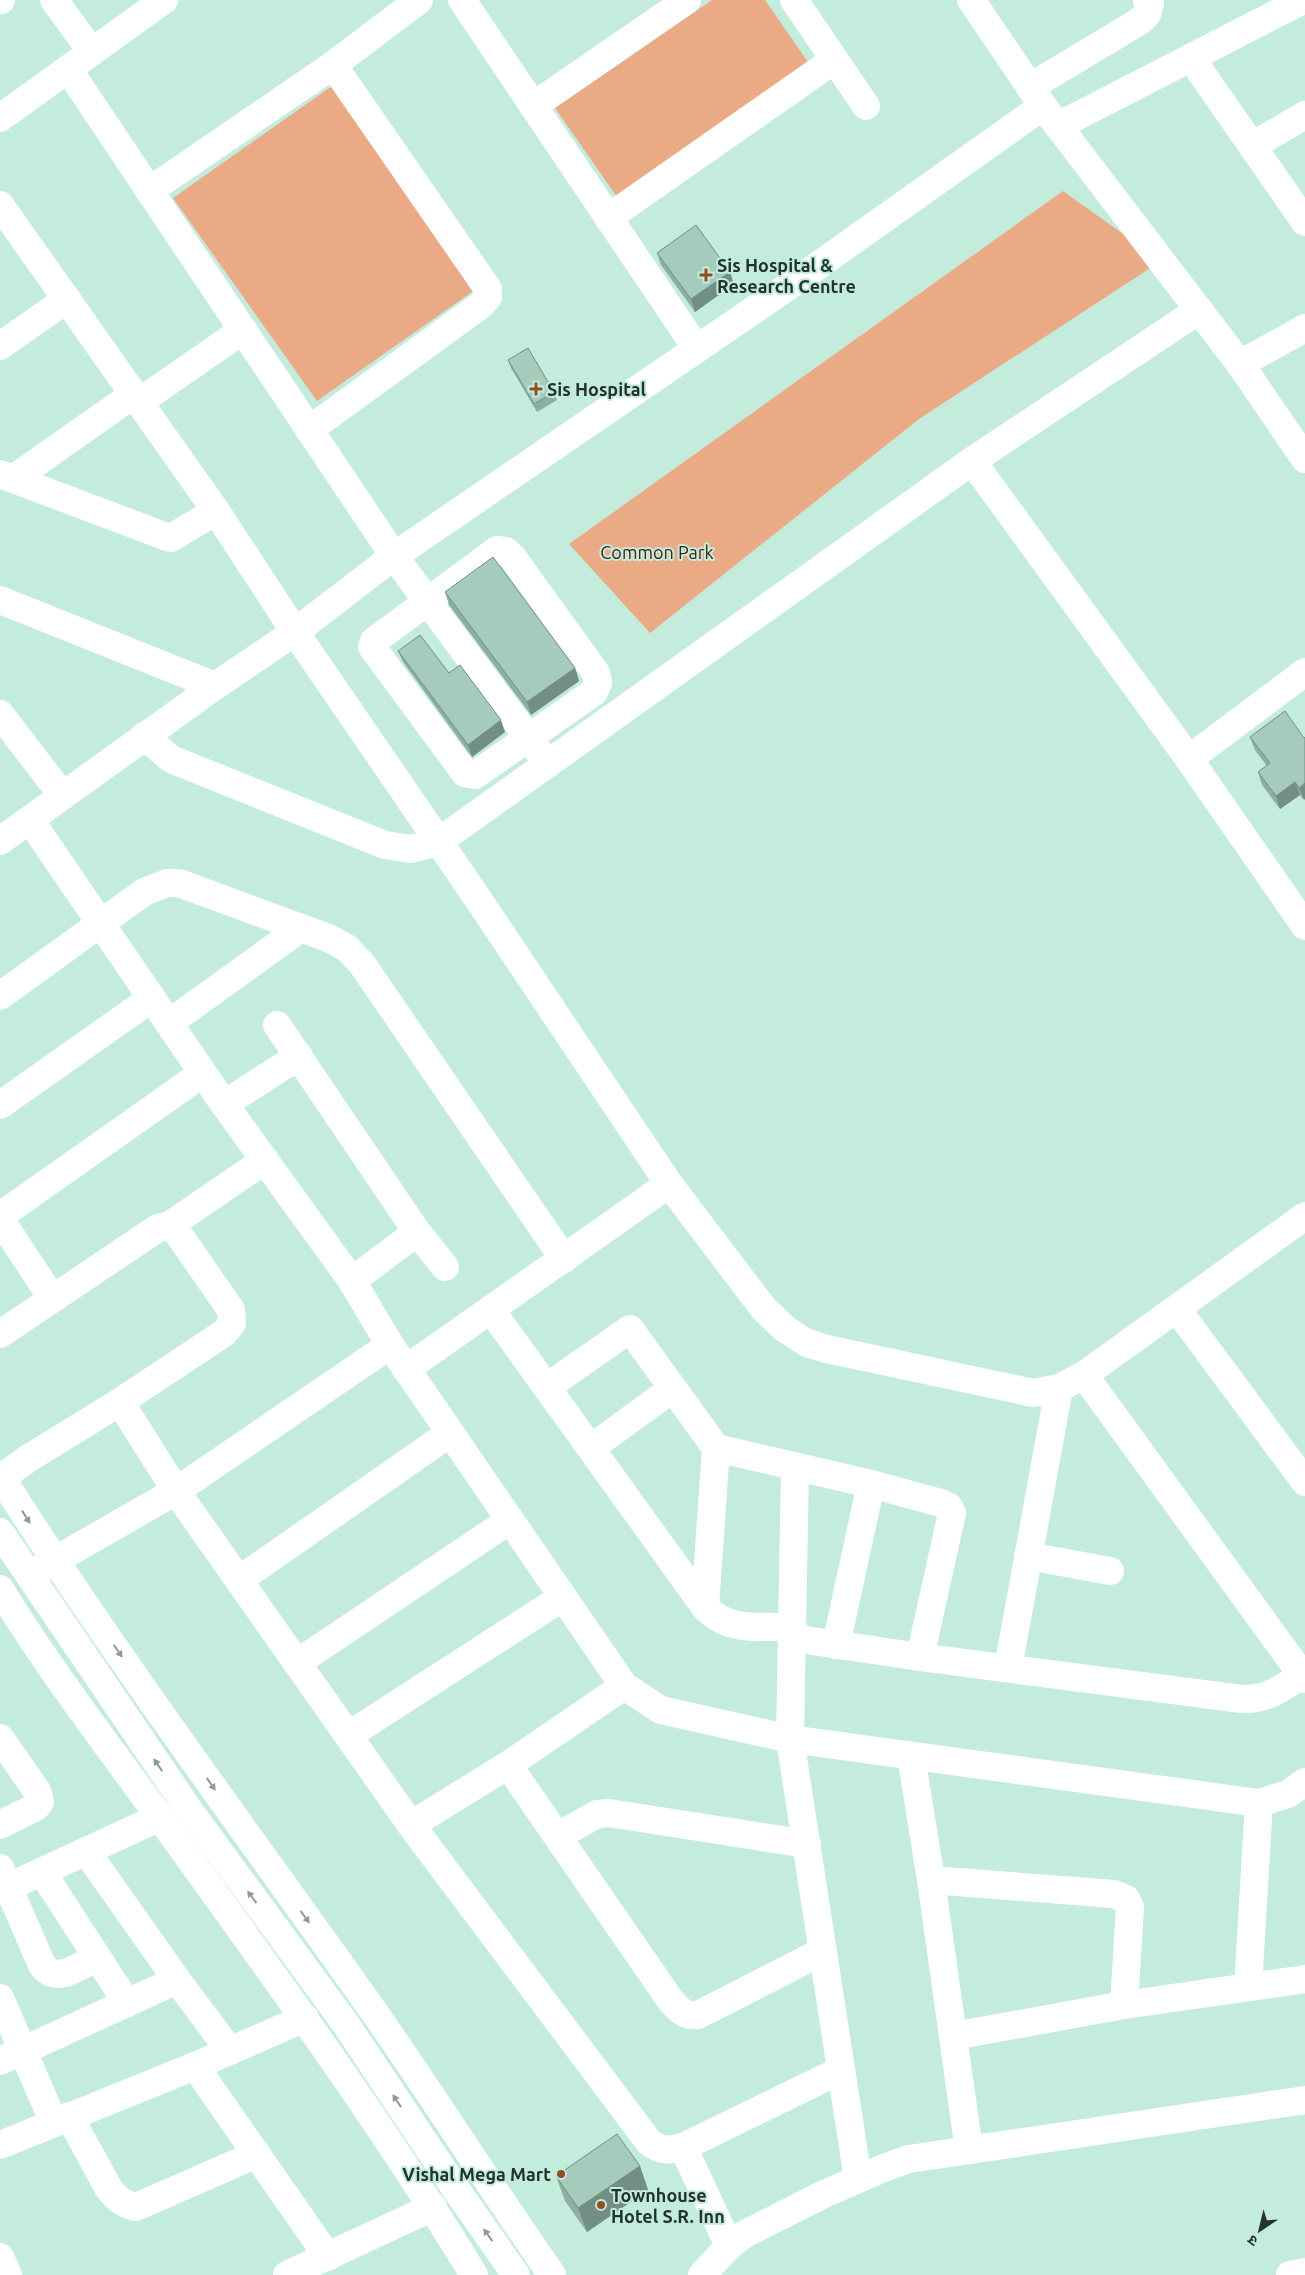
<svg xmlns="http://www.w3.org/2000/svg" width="1305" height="2275" font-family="Ubuntu,'Noto Sans Devanagari',sans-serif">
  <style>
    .green { fill: #ebaa86 }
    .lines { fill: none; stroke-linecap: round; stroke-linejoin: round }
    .minor { stroke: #fff; stroke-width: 28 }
    .wall { fill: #8dafa2 }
    .shaded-wall { fill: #738e84 }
    .building { fill: #a4cbbc; stroke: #738e84 }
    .oneway { fill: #919896 }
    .poi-dot { fill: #934e24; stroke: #c4ecdd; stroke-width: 2 }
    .labels { text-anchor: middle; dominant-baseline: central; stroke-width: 4; stroke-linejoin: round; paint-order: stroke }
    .poi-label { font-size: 18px; font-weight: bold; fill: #23322d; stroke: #c4ecdd; text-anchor: start }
    .park-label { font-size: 18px; fill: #44210c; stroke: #c4ecdd }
  </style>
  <rect width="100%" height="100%" fill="#c4ecdd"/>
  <g class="green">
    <path d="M712,0h53l45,65 -193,132 -62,-89z"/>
    <path d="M332,86l144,203 -159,112 -144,-203z"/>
    <path d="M1063,191l98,70 -242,158 -269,214 -81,-89z"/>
  </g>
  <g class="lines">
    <g class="minor">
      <path d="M0,0h1"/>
      <path d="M54,0l38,52"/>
      <path d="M462,0l235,349"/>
      <path d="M794,0l72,106"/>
      <path d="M971,0l72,106 197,258 65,95"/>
      <path d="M1191,58l114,164"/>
      <path d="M333,65l86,-65"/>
      <path d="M68,69l326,487 154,208"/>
      <path d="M1030,87l110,-66 7,-7 3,-10 -3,-4"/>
      <path d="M533,106l154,-106"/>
      <path d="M0,118l164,-118"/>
      <path d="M1058,126l245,-126"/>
      <path d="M1252,146l53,-31"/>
      <path d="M149,191l184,-126 155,224v8l-7,8 -172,125"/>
      <path d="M0,205l216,306 79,121 181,264 193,288 95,125 21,20 22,14 20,6 206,44 26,-5 25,-13 221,-159"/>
      <path d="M608,218l226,-158"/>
      <path d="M1199,310l-227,151 217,298 116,-87"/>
      <path d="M0,346l67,-47"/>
      <path d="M1240,364l65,-36"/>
      <path d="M139,402l104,-72"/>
      <path d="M0,474l167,63 4,1 45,-27"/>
      <path d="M13,479l121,-85"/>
      <path d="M497,550l9,1 7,7 83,115 2,10 -4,9 -119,83 -10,-2 -93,-126 2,-6z"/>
      <path d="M0,600l215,86"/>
      <path d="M0,714l63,82"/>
      <path d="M144,736l27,23 214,86 26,4 27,-7 534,-381"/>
      <path d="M1189,759l116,167"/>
      <path d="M30,820l194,284 128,177 38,64 234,341 37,24 129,29 469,64 29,-9 17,-12"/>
      <path d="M0,841l215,-155 80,-54 99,-76 405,-277 244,-173"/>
      <path d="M0,996l144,-104 23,-9h12l149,55 19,10 15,16 202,295"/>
      <path d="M169,1023l132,-95"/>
      <path d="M277,1025l140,207 28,35"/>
      <path d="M224,1104l75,-48"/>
      <path d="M0,1105l152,-107"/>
      <path d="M0,1216l203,-143"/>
      <path d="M0,1219l52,79"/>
      <path d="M352,1281l65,-49"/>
      <path d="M1177,1309l128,173"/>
      <path d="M491,1310l214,297 11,-159 -86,-119 -83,58"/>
      <path d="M0,1334l158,-106 12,-3 95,-65"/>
      <path d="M406,1369l263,-185"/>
      <path d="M1084,1375l221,304"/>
      <path d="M120,1402l56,89 235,334 238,317c12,9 19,9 34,5l158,-77"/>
      <path d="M591,1448l81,-59"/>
      <path d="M716,1448l155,36 70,19 8,4 3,6 -32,144"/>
      <path d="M795,1467l-5,272 68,440"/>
      <path d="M0,1476c118,185 250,361 377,540 59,85 115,173 175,259"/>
      <path d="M1,1478l28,-20 91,-56 104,-69 8,-10 -1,-13 -54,-78 -7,-7"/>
      <path d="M0,1532l191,281 154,210 108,162 63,90"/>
      <path d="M1028,1556l82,15"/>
      <path d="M40,1569l136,-78 214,-146"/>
      <path d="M239,1580l211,-147"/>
      <path d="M0,1589c50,82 110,159 166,237 106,147 214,294 308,449"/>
      <path d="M705,1607c24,26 55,19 88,20"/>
      <path d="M792,1638l128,19 322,42c25,1 40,-11 60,-24"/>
      <path d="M836,1645l35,-161"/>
      <path d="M297,1663l213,-143"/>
      <path d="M1008,1668l51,-280"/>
      <path d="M349,1735l214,-138"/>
      <path d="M0,1738l37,53 3,11 -4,5 -36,18"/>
      <path d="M911,1756l20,124 38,270"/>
      <path d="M508,1765l163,236c8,9 14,16 27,14l125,-64"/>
      <path d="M411,1825l97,-60 116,-79"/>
      <path d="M558,1836l39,-22 12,-1 198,31"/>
      <path d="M86,1851l91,129 53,71"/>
      <path d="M0,1868l42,97c15,20 37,1 55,-8"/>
      <path d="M42,1872l85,131"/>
      <path d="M931,1880l183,14 12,5 4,8 -6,98"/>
      <path d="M0,1891l160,-74"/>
      <path d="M1248,1987l11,-184"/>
      <path d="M0,1998l54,125"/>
      <path d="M954,2036l170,-31 181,-26"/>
      <path d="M0,2061l177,-81"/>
      <path d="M195,2066l133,191"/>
      <path d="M69,2116l40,73c8,10 14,15 27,18l121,-53"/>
      <path d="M0,2145l195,-79 110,-48"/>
      <path d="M683,2147l46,99"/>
      <path d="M0,2257l8,18"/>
      <path d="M287,2275l146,-68"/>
      <path d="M702,2275l27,-29 14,-11 79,-40 64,-28 23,-8 396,-59"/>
      <path d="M1290,2275l15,-3"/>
    </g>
  </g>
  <g class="wall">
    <path d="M657,253l77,31 -39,28 -34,-47z"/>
    <path d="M508,360l46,32 3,8 -20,12 -26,-44z"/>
    <path d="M445,592l130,76 4,13 -48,34 -82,-110z"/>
    <path d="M398,651l51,22 56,59 -33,25 -69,-95z"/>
    <path d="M1285,711l19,89 -4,-5 -20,14 -18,-24 -4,-13 9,-6 -12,-16 -5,-13z"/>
    <path d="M640,2166l8,24 -61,42 -22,-31 -9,-25z"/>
  </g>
  <g class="shaded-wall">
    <path d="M730,272l4,12 -39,28 -4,-13z"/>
    <path d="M575,668l4,13 -48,34 -4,-13z"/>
    <path d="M501,720l4,12 -33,25 -4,-12z"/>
    <path d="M1295,782l5,13 -20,14 -4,-13z"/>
    <path d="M1305,783v16l-1,1 -5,-12z"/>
    <path d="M640,2166l8,24 -61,42 -9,-24z"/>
  </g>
  <g class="building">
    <path d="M696,225l34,47 -39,27 -34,-46z"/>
    <path d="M528,348l26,44 -20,12 -26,-44z"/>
    <path d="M493,557l82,111 -48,34 -82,-110z"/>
    <path d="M420,635l29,38 11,-8 41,55 -33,25 -70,-94z"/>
    <path d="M1285,711l19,27 1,-1v46l-6,5 -4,-6 -19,14 -18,-24 12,-9 -20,-26z"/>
    <path d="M617,2134l23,32 -62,42 -22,-32z"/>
  </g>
  <defs><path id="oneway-solid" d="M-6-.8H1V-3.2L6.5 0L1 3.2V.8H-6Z" transform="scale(1.25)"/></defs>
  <g class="oneway">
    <use href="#oneway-solid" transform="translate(26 1517) rotate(58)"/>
    <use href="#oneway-solid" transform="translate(118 1651) rotate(55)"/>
    <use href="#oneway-solid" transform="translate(158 1765) rotate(-124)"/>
    <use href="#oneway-solid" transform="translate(211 1784) rotate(55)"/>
    <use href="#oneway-solid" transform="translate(252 1897) rotate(-126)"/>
    <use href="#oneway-solid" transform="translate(305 1917) rotate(54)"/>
    <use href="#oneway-solid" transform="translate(397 2101) rotate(-124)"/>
    <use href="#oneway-solid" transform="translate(488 2235) rotate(-125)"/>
  </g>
  <g class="poi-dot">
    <path d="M703.5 267.5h5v5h5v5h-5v5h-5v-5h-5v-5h5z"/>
    <path d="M533.5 381.5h5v5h5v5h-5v5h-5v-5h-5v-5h5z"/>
    <circle cx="561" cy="2174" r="5"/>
    <circle cx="601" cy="2205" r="5"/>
  </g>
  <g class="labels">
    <g class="poi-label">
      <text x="717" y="265">Sis Hospital &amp;<tspan x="717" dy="21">Research Centre</tspan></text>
      <text x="547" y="389">Sis Hospital</text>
      <text x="551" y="2174" text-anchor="end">Vishal Mega Mart</text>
      <text x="611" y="2195">Townhouse<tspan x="611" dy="21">Hotel S.R. Inn</tspan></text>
    </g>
    <g class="park-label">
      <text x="657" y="552">Common Park</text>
    </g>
  </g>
  <g transform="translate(1260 2230) rotate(215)" stroke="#c4ecdd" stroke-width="4" paint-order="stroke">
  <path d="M0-4L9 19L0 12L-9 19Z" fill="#23322d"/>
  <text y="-8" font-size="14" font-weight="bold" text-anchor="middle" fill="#23322d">उ</text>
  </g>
</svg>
